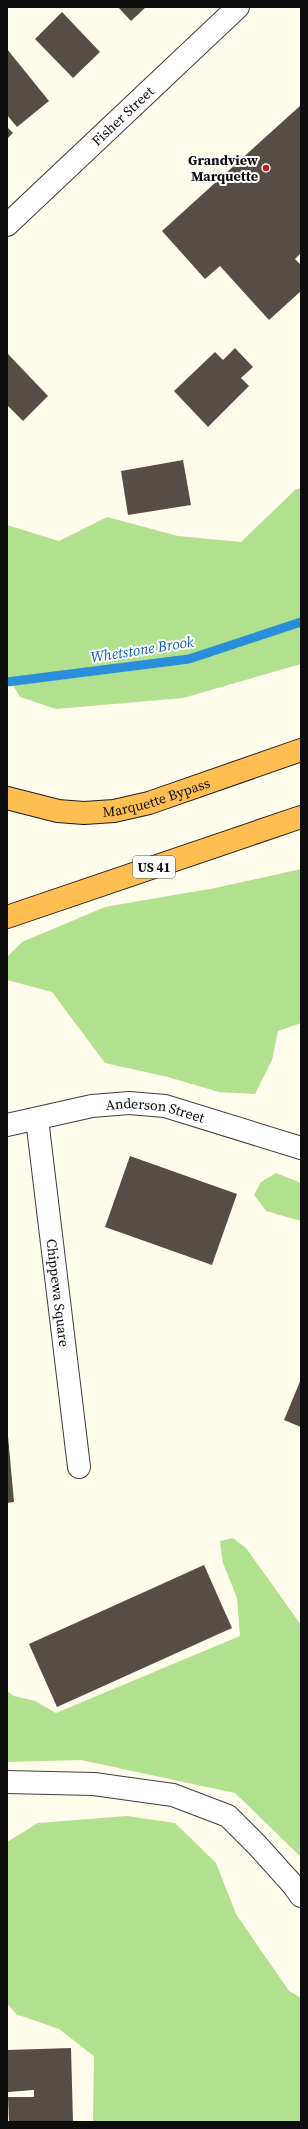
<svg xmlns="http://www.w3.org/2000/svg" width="308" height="2129" font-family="'Source Serif 4',serif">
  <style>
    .forest { fill: #b1e08f }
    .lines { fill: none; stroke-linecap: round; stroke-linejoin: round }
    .stream { stroke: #2a8fdb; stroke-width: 9 }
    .building { fill: #564d47 }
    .minor-casing { stroke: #3f3f3f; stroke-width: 24 }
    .tertiary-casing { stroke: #3f3f3f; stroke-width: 24 }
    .trunk-casing { stroke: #1d1d1d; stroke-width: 24 }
    .minor { stroke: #fff; stroke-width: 22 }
    .tertiary { stroke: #fff; stroke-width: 22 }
    .trunk { stroke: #ffbe52; stroke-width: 22 }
    .poi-dot { fill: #c9171a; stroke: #fff; stroke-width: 1.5 }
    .labels { text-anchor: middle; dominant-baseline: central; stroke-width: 4; stroke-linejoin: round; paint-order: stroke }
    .shield { fill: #fff; stroke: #555; stroke-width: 1 }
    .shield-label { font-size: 13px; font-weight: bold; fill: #0c0c0c }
    .street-label { font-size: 14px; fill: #0c0c0c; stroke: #fff }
    .poi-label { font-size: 14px; font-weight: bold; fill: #0c0c0c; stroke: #fff; text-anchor: end }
    .water-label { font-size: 15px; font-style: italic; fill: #0a5faa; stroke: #fff }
  </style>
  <rect width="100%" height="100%" fill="#fffceb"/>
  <g class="forest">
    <path d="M301,488v176l-118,34 -127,11 -36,-12 -13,-22v-150l52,16 48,-24 71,19 63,6 54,-52z"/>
    <path d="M301,869v154l-23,8 -6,29 -17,34 -36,-2 -51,-15 -63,-14 -53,-71 -45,-12v-23l15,-15 83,-35 110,-19z"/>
    <path d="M276,1173l25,10v38l-35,-10 -12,-16 7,-13z"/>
    <path d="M233,1538l13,10 55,77v232l-66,-64 -154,-33 -74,2v-71l7,5 21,5 21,12 184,-77 -3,-38 -14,-35 -3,-22z"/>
    <path d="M127,1816l48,7 41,40 20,51 53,77 12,7v124h-208l1,-66 -35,-27 -43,-15 -9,-11v-161l31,-19z"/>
  </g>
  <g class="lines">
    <path class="stream" d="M7,682l182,-23 112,-37"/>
  </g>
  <g class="building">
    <path d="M118,7h28l-15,14z"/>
    <path d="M62,12l38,40 -27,26 -38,-39z"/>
    <path d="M7,49l42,52 -32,26 -10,-12z"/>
    <path d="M301,105v148l-6,6 6,6v26l-32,29 -49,-54 -15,13 -43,-48z"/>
    <path d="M7,127l6,6 -6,6z"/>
    <path d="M235,348l18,19 -12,11 8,8 -41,41 -34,-36 41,-39 8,8z"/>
    <path d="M7,353l41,43 -25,25 -16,-16z"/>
    <path d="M183,460l8,45 -63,10 -7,-44z"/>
    <path d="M130,1156l107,38 -25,71 -107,-38z"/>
    <path d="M301,1379v48l-17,-7z"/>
    <path d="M7,1425l7,77 -7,1z"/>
    <path d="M204,1565l28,63 -175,79 -28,-63z"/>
    <path d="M71,2048l2,74h-64l-1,-25h26v-7l-26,2 -1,-42z"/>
  </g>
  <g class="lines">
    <defs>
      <g id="minor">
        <path id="s1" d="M37,1119l42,348"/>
        <path id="s2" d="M7,1125l85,-19 37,-3 36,3 136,42"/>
        <path d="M7,1782l87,2 79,11 55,21 29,29 36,40 8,11"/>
      </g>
      <g id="tertiary">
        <path id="s3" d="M7,225l231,-218"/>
      </g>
      <g id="trunk">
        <path id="s4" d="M7,798l51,13 26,2 30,-2 35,-8 152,-53"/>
        <path d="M7,917l294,-100"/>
      </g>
    </defs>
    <use href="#minor" class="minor-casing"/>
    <use href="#tertiary" class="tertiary-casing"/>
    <use href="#trunk" class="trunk-casing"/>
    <use href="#minor" class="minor"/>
    <use href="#tertiary" class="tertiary"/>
    <use href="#trunk" class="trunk"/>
  </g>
  <circle class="poi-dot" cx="266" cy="168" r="4"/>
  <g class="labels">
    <rect class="shield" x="133" y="856" width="42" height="22" rx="3"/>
    <g class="shield-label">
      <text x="154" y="867">US 41</text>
    </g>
    <g class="street-label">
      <text stroke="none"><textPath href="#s3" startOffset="159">Fisher Street</textPath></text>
      <text stroke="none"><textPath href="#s4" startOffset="153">Marquette Bypass</textPath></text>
      <text stroke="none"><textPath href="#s2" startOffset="151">Anderson Street</textPath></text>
      <text stroke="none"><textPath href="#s1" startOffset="175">Chippewa Square</textPath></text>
    </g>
    <g class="poi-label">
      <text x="258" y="160">Grandview<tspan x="258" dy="16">Marquette</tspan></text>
    </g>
    <g class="water-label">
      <text transform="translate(142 649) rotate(-9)">Whetstone Brook</text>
    </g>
  </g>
  <rect width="308" height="2129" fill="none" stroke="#0c0c0c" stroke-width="16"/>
</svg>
